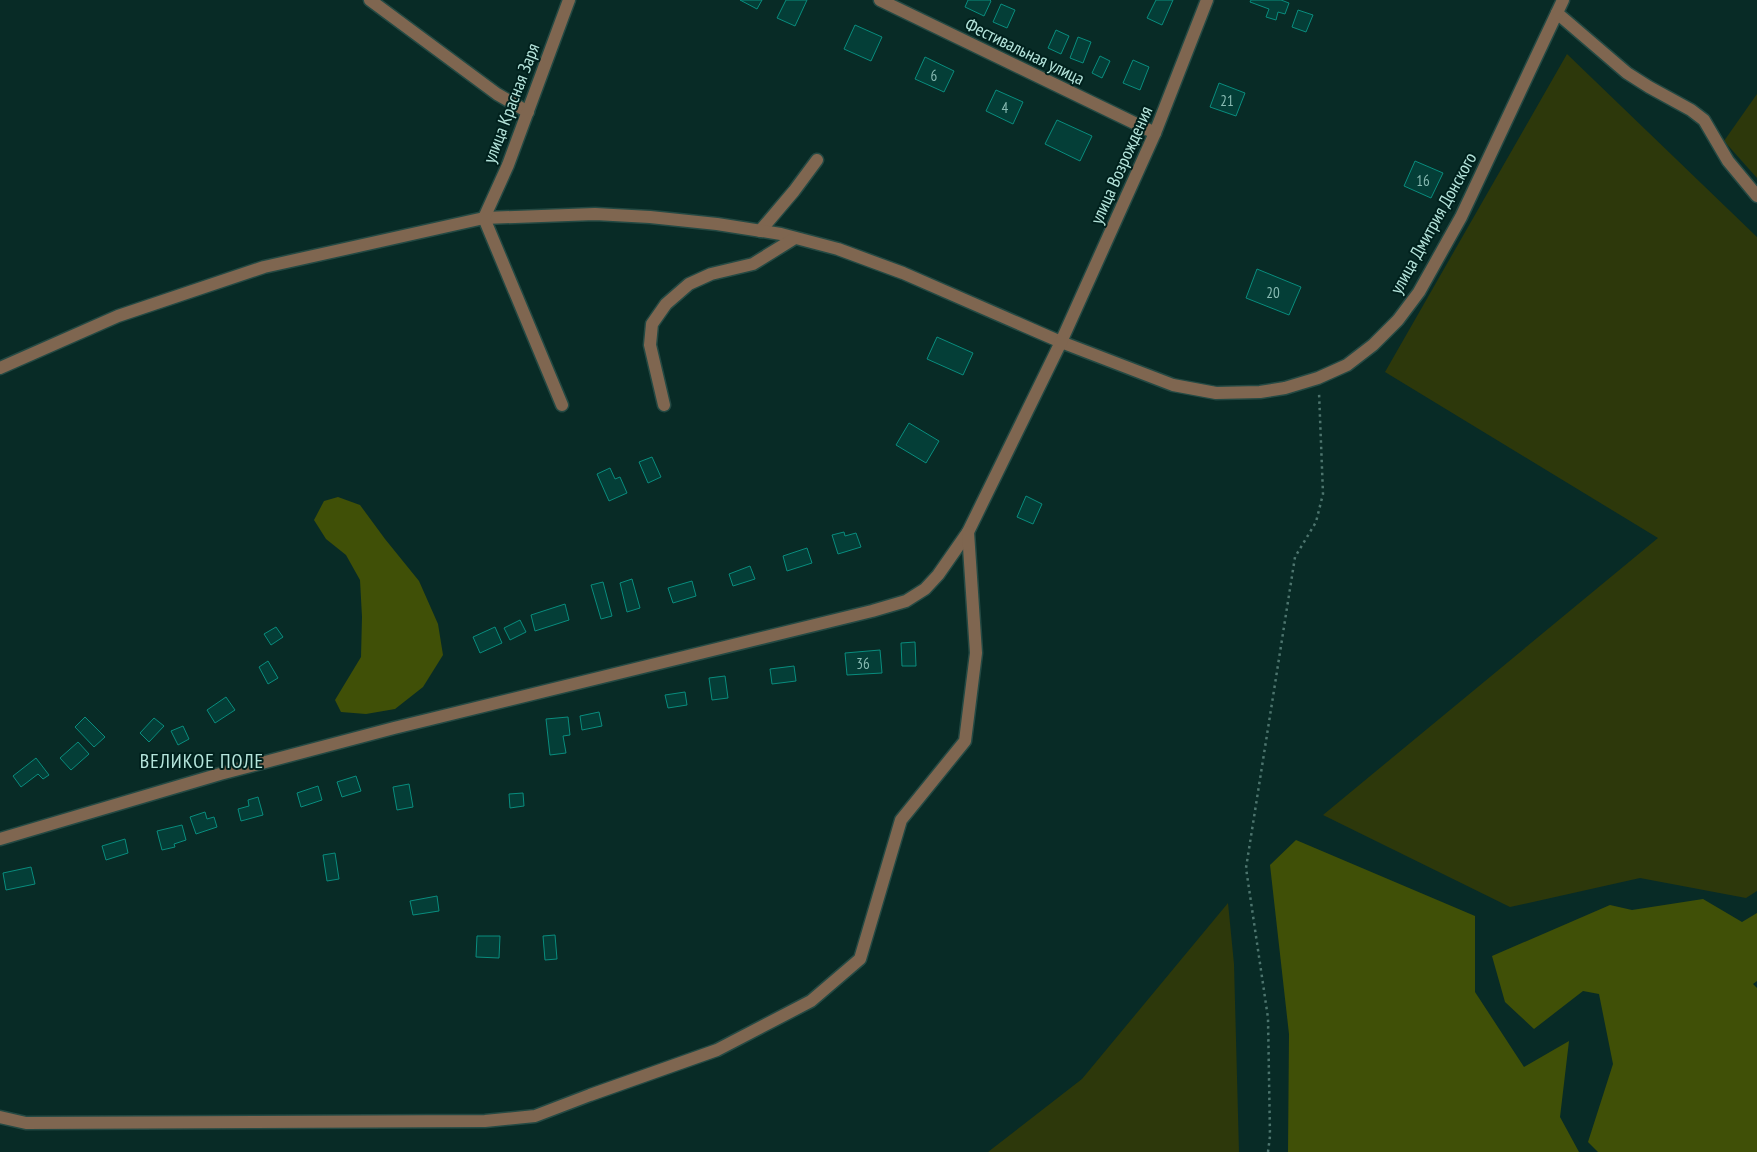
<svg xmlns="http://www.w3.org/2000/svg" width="1757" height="1152" font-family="'PT Sans Narrow',sans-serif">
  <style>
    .green { fill: #2d380b }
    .forest { fill: #405007 }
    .building { fill: #043e37; stroke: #098d7e }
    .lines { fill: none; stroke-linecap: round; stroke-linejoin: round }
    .minor-casing { stroke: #244943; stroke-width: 15 }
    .path { stroke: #4d756e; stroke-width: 2.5; stroke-dasharray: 2.5 4; stroke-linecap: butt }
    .minor { stroke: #7f6650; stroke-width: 12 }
    .labels { text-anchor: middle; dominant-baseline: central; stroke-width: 4; stroke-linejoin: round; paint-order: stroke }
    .number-label { font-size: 15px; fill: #89bbb3 }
    .street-label { font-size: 18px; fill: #b5e5dc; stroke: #00211d }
    .quarter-label { font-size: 20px; letter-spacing: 1px; fill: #b5e5dc; stroke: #00211d }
  </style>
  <rect width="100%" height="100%" fill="#082b26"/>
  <g class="green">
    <path d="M1567,54l190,183v654l-11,7 -106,-20 -130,29 -187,-92 335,-277 -273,-166z"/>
    <path d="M1757,94v84l-33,-37z"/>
    <path d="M1228,903l6,61 5,188h-251l94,-73z"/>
  </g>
  <g class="forest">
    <path d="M338,497l22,8 25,34 34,42 19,43 5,31 -20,32 -28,22 -29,5 -25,-2 -6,-12 26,-43 1,-40 -2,-37 -14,-25 -20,-16 -12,-19 10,-19z"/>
    <path d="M1296,840l179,76v76l49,75 45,-26 -9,76 19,35h-291l1,-118 -19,-169z"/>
    <path d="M1703,899l39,23 15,-9v68l-4,3 4,4v164h-159l-10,-10 25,-78 -14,-70 -16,-3 -49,38 -29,-27 -13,-46 118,-51 22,5z"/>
  </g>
  <g class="building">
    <path d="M740,0h22l-5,9z"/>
    <path d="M786,0h21l-12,26 -18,-8z"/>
    <path d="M968,0h22l1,1 -7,15 -19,-9z"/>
    <path d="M1156,0h17l-11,25 -15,-7z"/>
    <path d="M1251,0h30l8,3 -4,11 -7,-2 -2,8 -10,-3 3,-8 -19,-7z"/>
    <path d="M1001,4l14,6 -8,18 -14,-6z"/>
    <path d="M1298,10l15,5 -7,17 -14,-5z"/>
    <path d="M855,25l27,12 -11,24 -27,-12z"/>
    <path d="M1056,30l13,6 -8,18 -13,-6z"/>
    <path d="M1078,37l13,5 -8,21 -13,-5z"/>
    <path d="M1100,56l10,5 -8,17 -10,-5z"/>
    <path d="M925,57l29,14 -10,21 -29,-13z"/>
    <path d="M1133,60l16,7 -9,23 -17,-7z"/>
    <path d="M1219,83l26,10 -9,23 -26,-9z"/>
    <path d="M996,90l27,12 -10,22 -27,-13z"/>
    <path d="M1057,120l35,16 -12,25 -35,-17z"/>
    <path d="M1415,161l28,12 -12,25 -27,-12z"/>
    <path d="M1257,269l44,18 -12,28 -43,-17z"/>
    <path d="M937,337l36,16 -10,22 -36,-16z"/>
    <path d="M909,423l30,18 -13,22 -30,-18z"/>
    <path d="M652,457l9,20 -13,6 -9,-21z"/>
    <path d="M610,468l5,11 5,-2 7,16 -18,8 -12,-27z"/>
    <path d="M1026,496l16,8 -9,20 -16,-7z"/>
    <path d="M844,532l1,4 11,-3 5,14 -23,7 -6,-19z"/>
    <path d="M807,548l5,15 -25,8 -4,-15z"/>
    <path d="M750,566l5,13 -22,7 -4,-12z"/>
    <path d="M632,579l8,29 -13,4 -7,-29z"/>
    <path d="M692,581l4,15 -23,7 -5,-15z"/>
    <path d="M603,582l9,34 -11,3 -10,-34z"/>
    <path d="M565,604l4,16 -34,11 -4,-16z"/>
    <path d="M520,620l6,12 -16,8 -6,-12z"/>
    <path d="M276,627l7,10 -12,8 -7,-11z"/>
    <path d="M495,627l7,16 -22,10 -7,-16z"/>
    <path d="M915,642l1,24h-14l-1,-23z"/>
    <path d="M880,650l2,23 -35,2 -2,-22z"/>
    <path d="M268,661l10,17 -10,6 -9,-17z"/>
    <path d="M794,666l2,15 -24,3 -2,-15z"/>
    <path d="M725,676l3,22 -16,2 -3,-22z"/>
    <path d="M685,692l2,13 -19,3 -3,-13z"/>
    <path d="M226,697l9,13 -20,13 -8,-13z"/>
    <path d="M599,712l3,14 -20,4 -2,-14z"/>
    <path d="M85,717l20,20 -11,10 -19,-20z"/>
    <path d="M568,717l2,18 -7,1 3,17 -16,2 -4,-36z"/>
    <path d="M154,718l10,8 -15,16 -9,-9z"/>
    <path d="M183,726l6,13 -11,6 -7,-14z"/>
    <path d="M78,742l11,12 -18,16 -11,-12z"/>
    <path d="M36,758l13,17 -6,4 -5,-5 -17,13 -8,-11z"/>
    <path d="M356,776l5,15 -19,6 -5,-15z"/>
    <path d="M409,784l4,23 -16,3 -4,-23z"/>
    <path d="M318,786l4,14 -21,7 -4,-14z"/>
    <path d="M523,793l1,13 -14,2 -1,-14z"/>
    <path d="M258,797l5,18 -22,6 -3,-12 11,-3 -1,-6z"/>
    <path d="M205,812l2,7 7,-2 3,10 -21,7 -6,-17z"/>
    <path d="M182,825l4,15 -12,4 1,3 -13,3 -5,-19z"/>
    <path d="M125,839l3,14 -22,7 -4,-14z"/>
    <path d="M335,853l4,26 -12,2 -4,-26z"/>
    <path d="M31,867l4,17 -29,6 -3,-17z"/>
    <path d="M437,896l2,15 -26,4 -3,-14z"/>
    <path d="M555,935l2,24 -12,1 -2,-24z"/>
    <path d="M477,936h23l-1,22 -23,-1z"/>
  </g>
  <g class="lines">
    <defs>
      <g id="minor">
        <path d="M370,0l127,94 31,18"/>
        <path d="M880,0l275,133"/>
        <path d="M1557,13l70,60 22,14 42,23 13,10 24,41 29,35"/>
        <path d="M760,231l34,-40 23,-31"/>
        <path d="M0,368l118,-52 146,-49 220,-49 111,-4 55,3 67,7 64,10 57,15 65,24 158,69 112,43 43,8 44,-1 25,-4 33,-10 29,-13 26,-20 25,-25 21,-28 42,-75 102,-217"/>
        <path d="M562,405l-78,-187 24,-53 61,-165"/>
        <path d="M664,405l-14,-60 2,-21 14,-20 23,-20 22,-10 42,-10 42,-26"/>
        <path d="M0,839l220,-65 174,-46 478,-117 34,-10 19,-12 13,-14 30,-43 93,-190 94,-209 52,-133"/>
        <path d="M0,1117l26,6 459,-2 50,-5 55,-21 127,-45 94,-49 49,-42 41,-139 64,-79 11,-88 -8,-121"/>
      </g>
    </defs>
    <use href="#minor" class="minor-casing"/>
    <path class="path" d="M1268,1152l2,-16 -2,-118 -22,-150 49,-311 21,-35 7,-28 -4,-102"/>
    <use href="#minor" class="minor"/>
  </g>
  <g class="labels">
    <g class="number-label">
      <text x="934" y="75">6</text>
      <text x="1227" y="100">21</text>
      <text x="1005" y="107">4</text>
      <text x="1423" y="180">16</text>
      <text x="1273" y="292">20</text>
      <text x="863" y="663">36</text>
    </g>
    <g class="street-label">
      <text transform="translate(1025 51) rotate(26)">Фестивальная улица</text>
      <text transform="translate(511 103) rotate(-69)">улица Красная Заря</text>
      <text transform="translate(1121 165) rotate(-66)">улица Возрождения</text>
      <text transform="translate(1433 223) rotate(-61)">улица Дмитрия Донского</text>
    </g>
    <g class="quarter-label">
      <text x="202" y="761">ВЕЛИКОЕ ПОЛЕ</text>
    </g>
  </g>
</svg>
